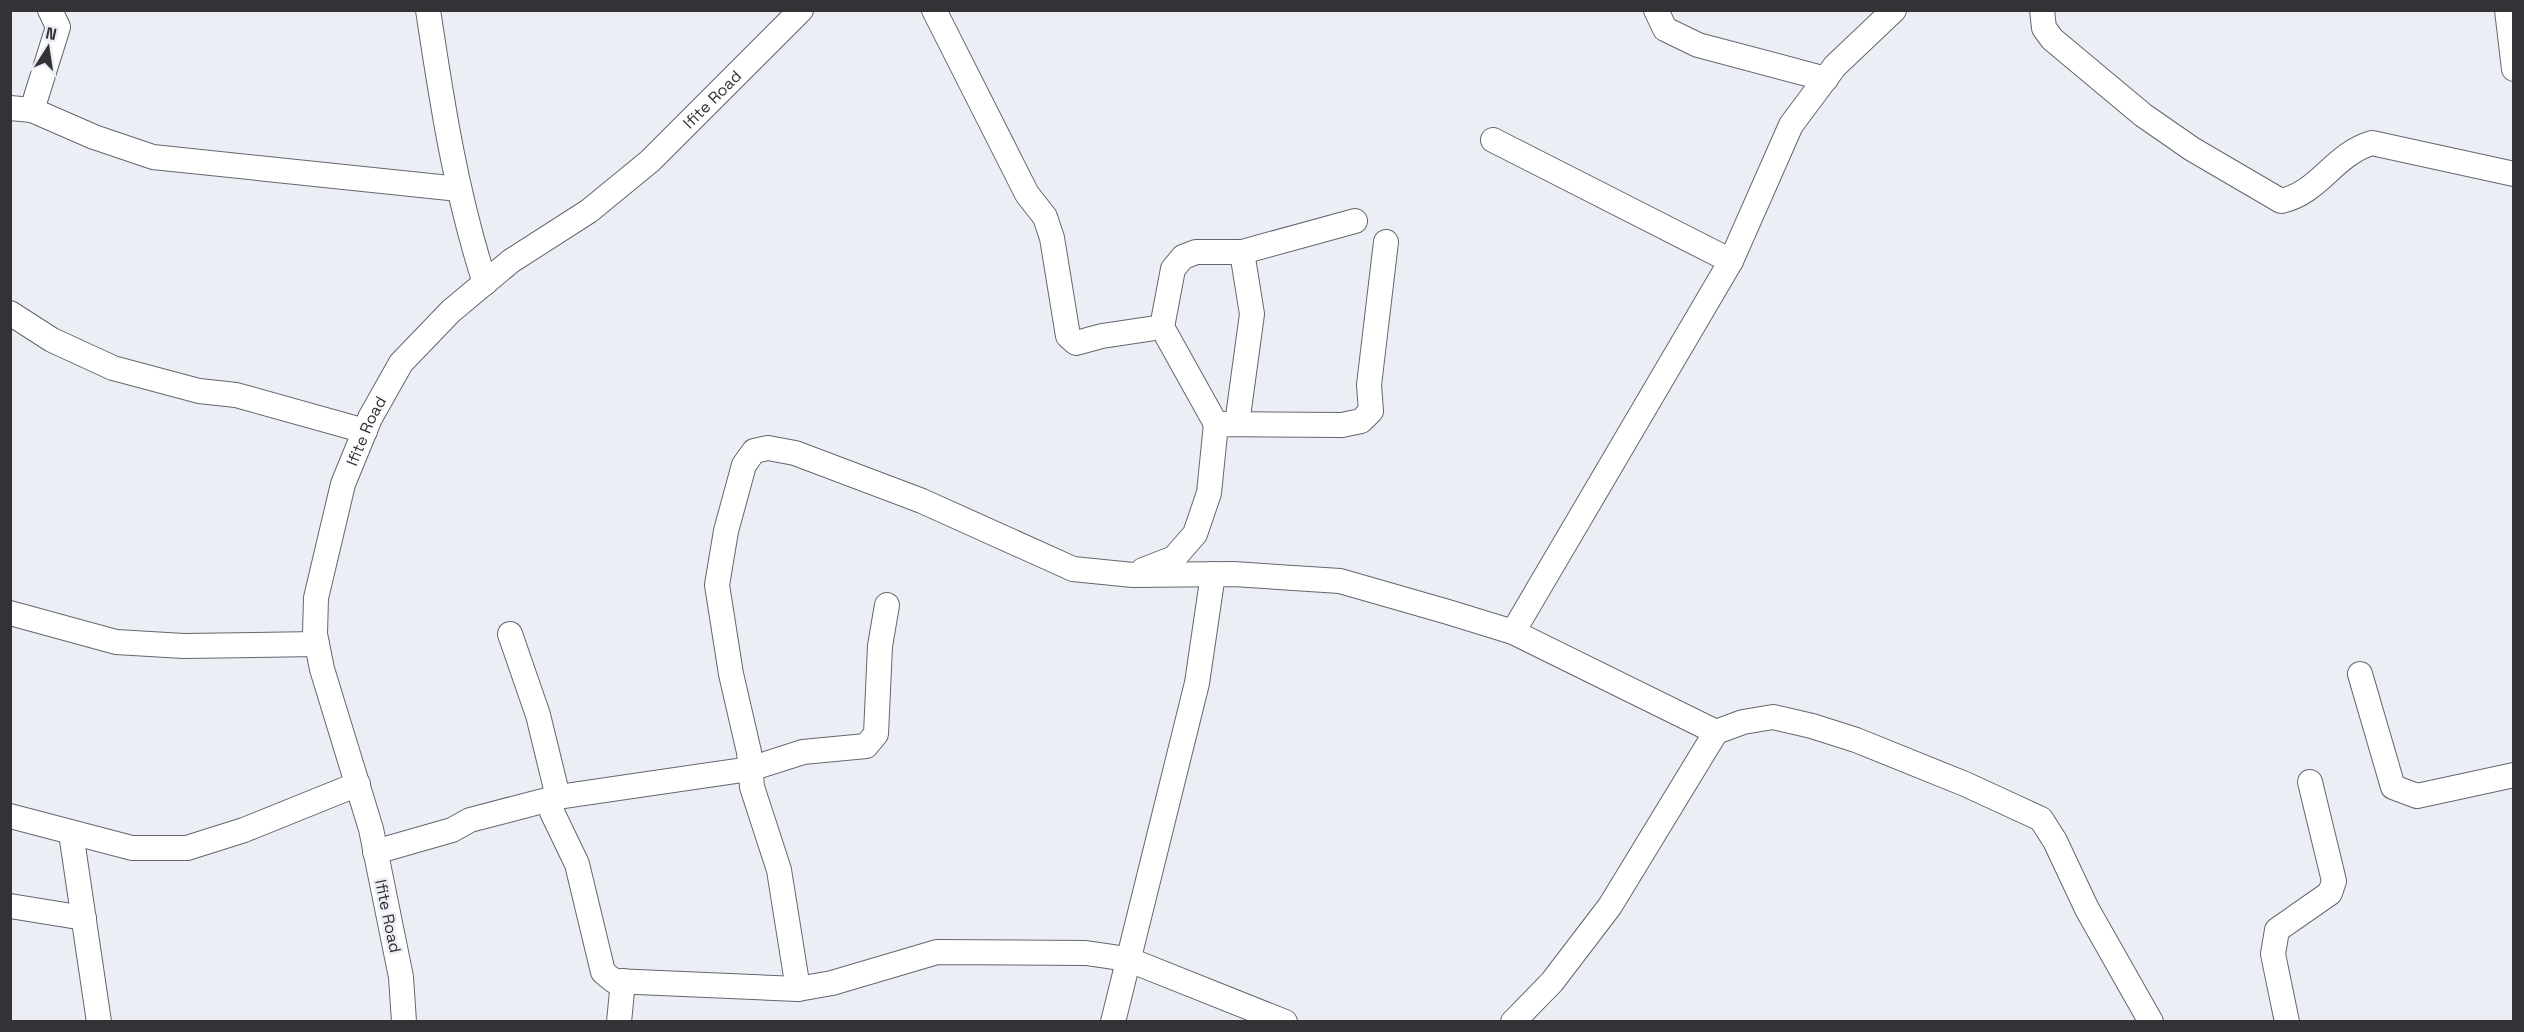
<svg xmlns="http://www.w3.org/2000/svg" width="2524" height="1032" font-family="'Space Grotesk',sans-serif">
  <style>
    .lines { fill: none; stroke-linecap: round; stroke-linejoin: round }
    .minor-casing { stroke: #64666d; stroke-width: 26 }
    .minor { stroke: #fff; stroke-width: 24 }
    .labels { text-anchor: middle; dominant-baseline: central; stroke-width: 5; stroke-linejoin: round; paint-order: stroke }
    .street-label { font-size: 16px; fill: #333337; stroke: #eceef6 }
  </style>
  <rect width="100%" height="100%" fill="#eceef6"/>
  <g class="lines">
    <defs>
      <g id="minor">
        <path d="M428,10c14,93 28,184 57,273"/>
        <path d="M934,10l93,184 18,23 7,21 16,98 8,7 26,-7 60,-9 11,-58 10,-12 13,-5h46l113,-31"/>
        <path d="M1656,10l9,19 33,16 128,34"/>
        <path d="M2042,10l2,18 8,11 91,76 49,34 89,52c38,-8 53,-47 91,-58l142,31"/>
        <path d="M2507,10l7,59"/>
        <path d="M10,108l22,2 62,27 59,20 306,32"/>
        <path d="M32,110l26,-83 -8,-17"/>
        <path d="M1493,140l238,121"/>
        <path d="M10,313l42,27 61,28 86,23 37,4 129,36"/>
        <path d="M1162,327l54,97"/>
        <path d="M1237,424l15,-110 -10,-62"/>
        <path d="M1143,570l31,-12 21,-24 14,-41 7,-69 126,1 19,-4 10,-10 -2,-26 17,-143"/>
        <path d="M10,613l106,29 68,4 133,-2"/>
        <path d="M1513,632l218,-371 60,-136 44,-59 59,-56"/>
        <path d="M510,634l28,81 20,82"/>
        <path d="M2360,674l33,113 24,9 97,-21"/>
        <path d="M558,797l-6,6v9l25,52 26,108 11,9 184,8 34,-6 105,-31 149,1 41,6 158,63"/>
        <path d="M10,816l122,32h55l57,-18 114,-46"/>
        <path d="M71,833l28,189"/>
        <path d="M375,852l77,-22 18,-10 88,-23 192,-28 53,-17 63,-6 10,-12 4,-88 7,-41"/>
        <path d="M10,906l74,12"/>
        <path d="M798,989l-19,-119 -27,-83 -3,-35 -18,-78 -14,-89 9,-54 18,-66 10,-14 14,-3 27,5 127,48 151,68 60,6 100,-1 107,7 108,31 65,20 203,100"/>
        <path id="s1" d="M404,1022l-3,-45 -30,-148 -49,-160 -7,-35 1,-36 27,-114 27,-66 31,-55 50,-52 60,-50 78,-50 61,-50 151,-151"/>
        <path d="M619,1022l4,-41"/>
        <path d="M1113,1022l84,-339 16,-109"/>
        <path d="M1513,1022l39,-40 58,-76 106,-174 27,-10 30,-5 39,9 44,14 109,44 76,35 14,22 32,68 64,113"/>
        <path d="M2287,1022l-14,-68 4,-24 53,-37 4,-12 -24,-99"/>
      </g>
    </defs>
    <use href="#minor" class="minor-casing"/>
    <use href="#minor" class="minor"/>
  </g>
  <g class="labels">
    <g class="street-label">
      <text stroke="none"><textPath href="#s1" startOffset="1096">Ifite Road</textPath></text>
      <text stroke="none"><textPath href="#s1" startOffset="610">Ifite Road</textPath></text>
      <text transform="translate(388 916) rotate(78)">Ifite Road</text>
    </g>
  </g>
  <rect width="2524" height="1032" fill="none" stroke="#333337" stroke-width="24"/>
  <g transform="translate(48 48) rotate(12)" stroke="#eceef6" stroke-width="4.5" paint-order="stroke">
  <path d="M0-4.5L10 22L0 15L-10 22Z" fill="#333337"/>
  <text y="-9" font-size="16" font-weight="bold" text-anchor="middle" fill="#333337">N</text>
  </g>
</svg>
